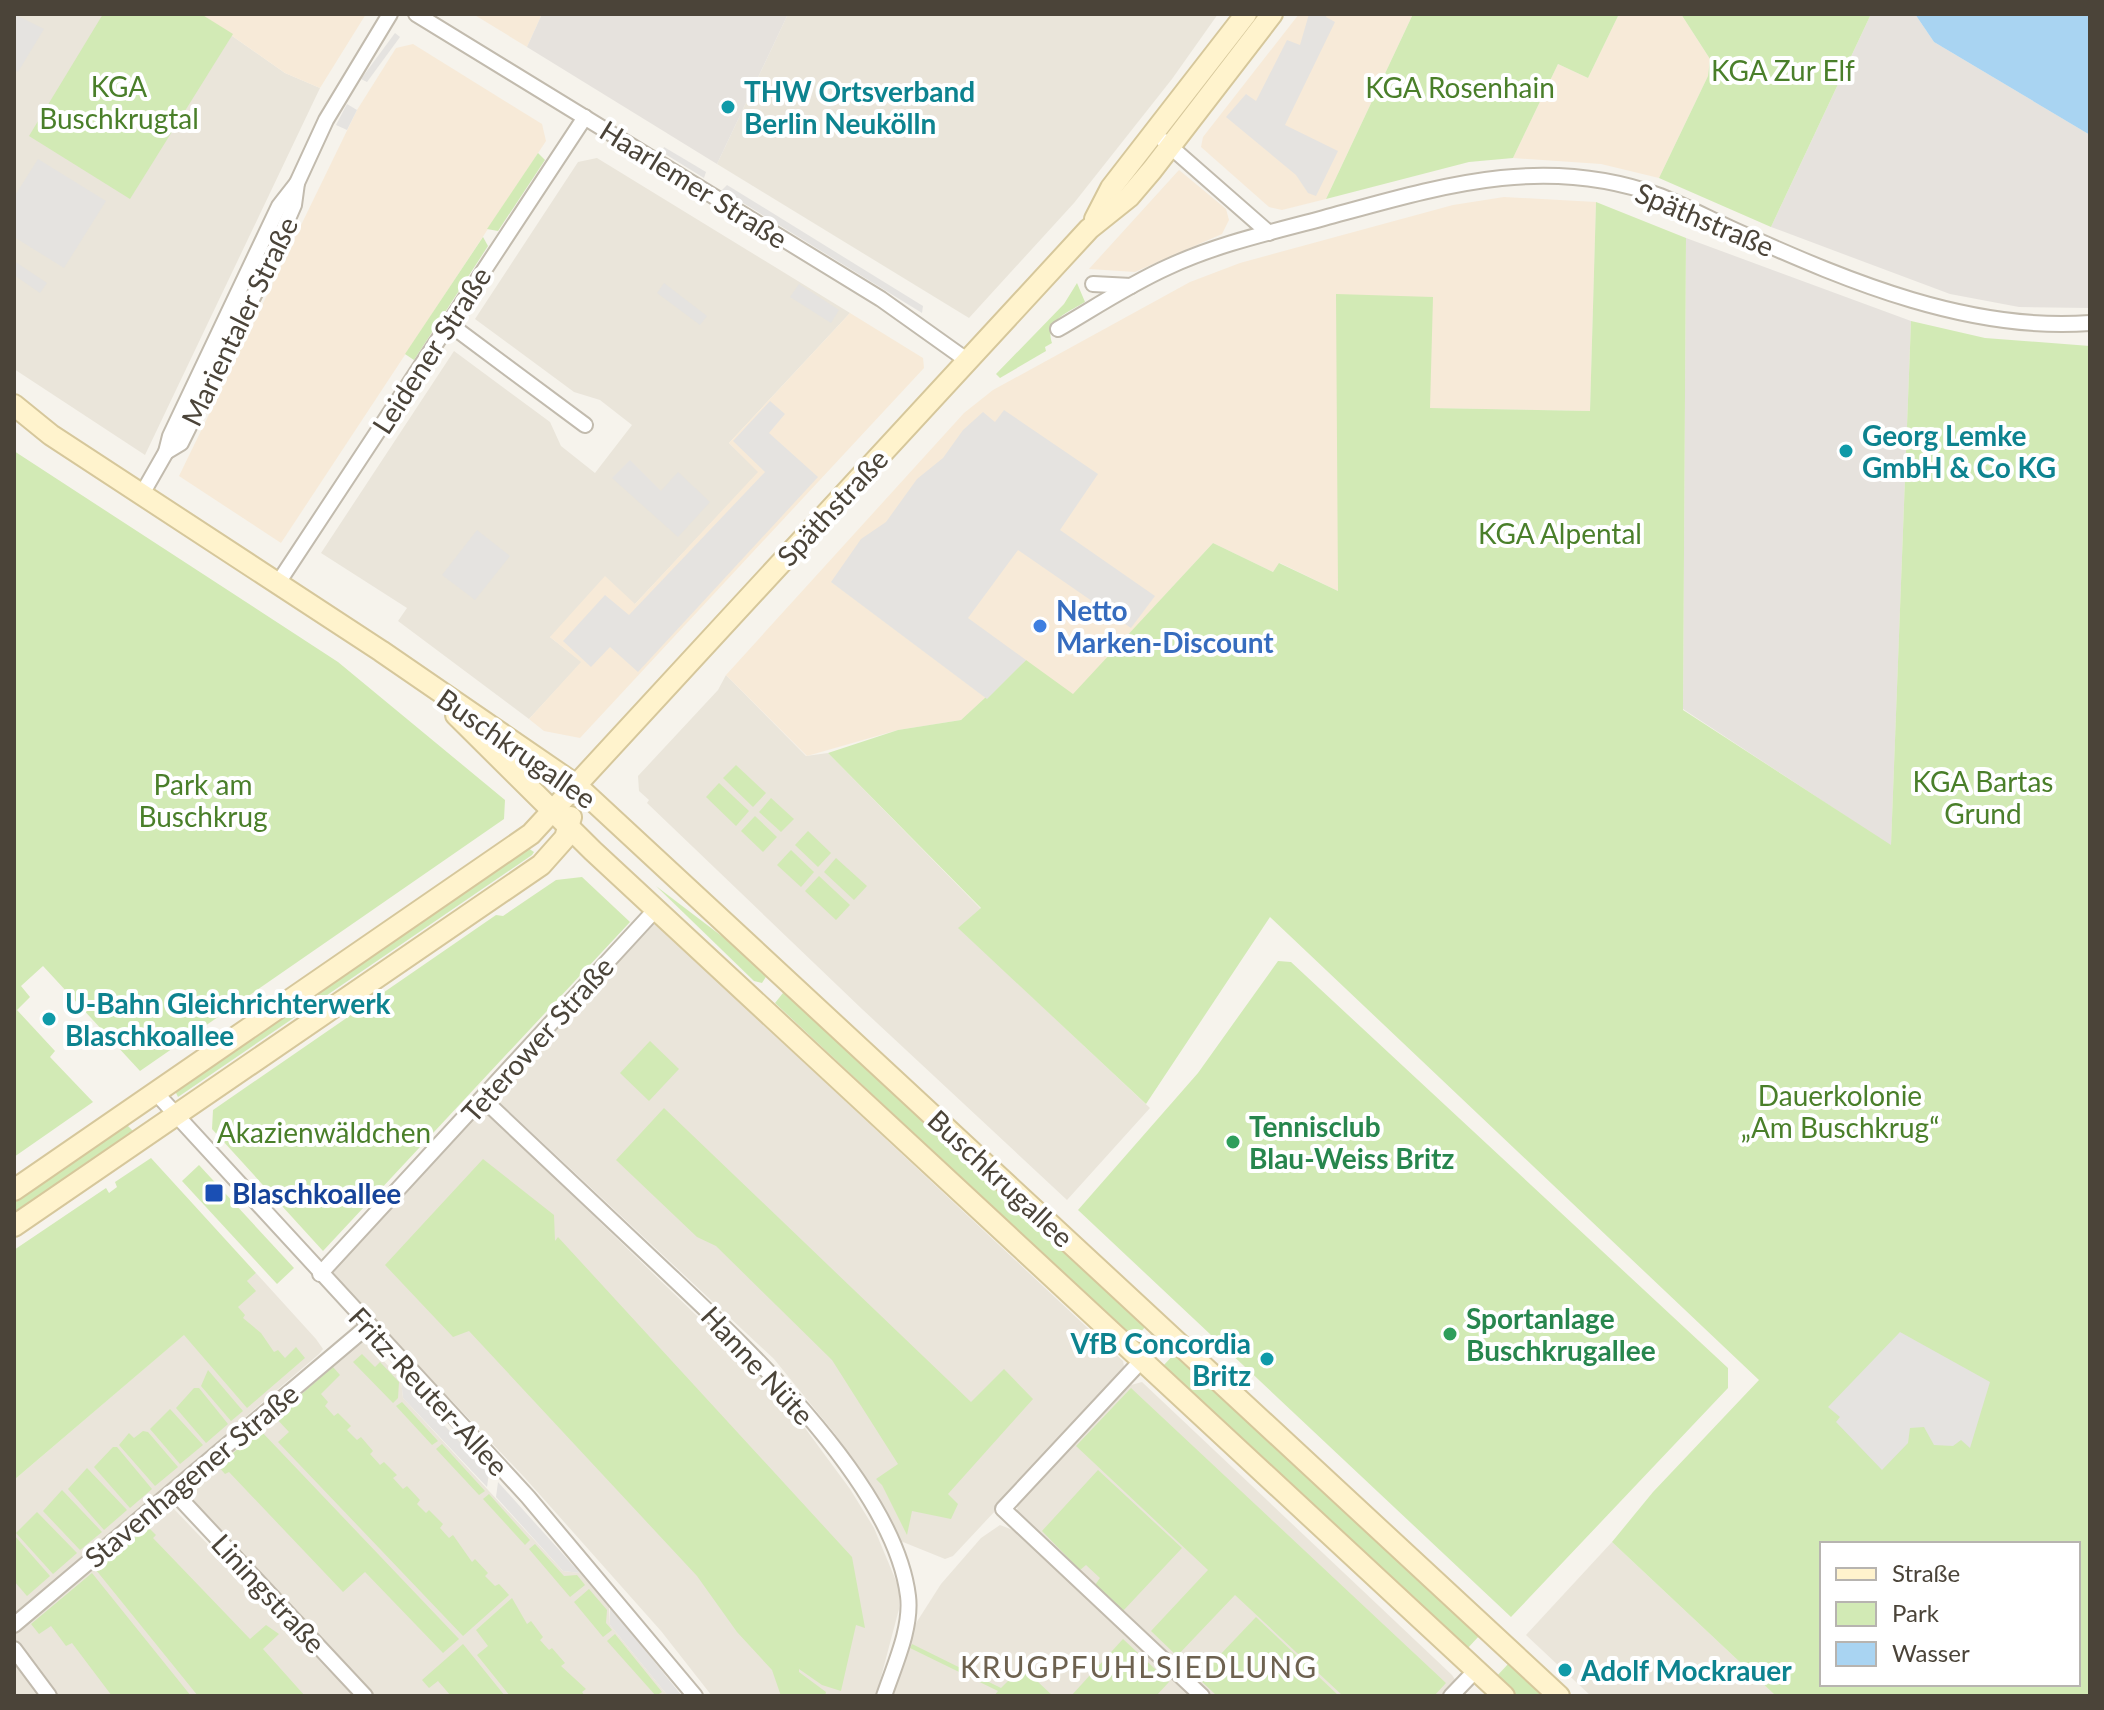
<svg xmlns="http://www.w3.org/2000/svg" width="2104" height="1710" font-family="Lato,sans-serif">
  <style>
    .residential { fill: #eae5da }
    .commercial { fill: #f7ead8 }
    .industrial { fill: #e6e2dd }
    .green { fill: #d2eab5; fill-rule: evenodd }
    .parking { fill: #e5e3e0 }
    .water { fill: #a9d4f2 }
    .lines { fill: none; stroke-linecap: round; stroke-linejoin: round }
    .minor-casing { stroke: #c2bbae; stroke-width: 18 }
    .secondary-casing { stroke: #d6c79b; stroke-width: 24 }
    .minor { stroke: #fff; stroke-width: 14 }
    .secondary { stroke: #fff3cd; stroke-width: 20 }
    .culture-dot { fill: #0f9aa8; stroke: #fff; stroke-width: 3 }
    .shop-dot { fill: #3f7fe0; stroke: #fff; stroke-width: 3 }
    .leisure-dot { fill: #2e9e5b; stroke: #fff; stroke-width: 3 }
    .transit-dot { fill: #1a4fb4; stroke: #fff; stroke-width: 3 }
    .labels { text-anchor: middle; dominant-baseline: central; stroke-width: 8; stroke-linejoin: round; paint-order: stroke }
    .park-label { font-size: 28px; fill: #4a7f2a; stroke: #fff }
    .culture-label { font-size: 28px; font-weight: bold; fill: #0d838f; stroke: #fff; text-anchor: start }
    .street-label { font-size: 28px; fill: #4b4439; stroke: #fff }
    .shop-label { font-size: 28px; font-weight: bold; fill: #366cbe; stroke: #fff; text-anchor: start }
    .leisure-label { font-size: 28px; font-weight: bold; fill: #27864d; stroke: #fff; text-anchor: start }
    .transit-label { font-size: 28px; font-weight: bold; fill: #164399; stroke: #fff; text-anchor: start }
    .neighbourhood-label { font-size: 30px; letter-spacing: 2px; fill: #6e6250; stroke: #fff }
  </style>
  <rect width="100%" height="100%" fill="#f6f3ec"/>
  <g class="residential">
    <path d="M14,14h187l84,59 35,15 -175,367 -131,-86z"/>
    <path d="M788,14h430l-46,65 -98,124 -105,115 -252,-154z"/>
    <path d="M597,158l253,155 -121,130 30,29 -124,132 -85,33 32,25 -53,57 -131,-98 9,-13 -86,-55 133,-202 96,71 11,24 34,27 37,-48 -32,-25 -26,-8 -99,-73 103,-157z"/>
    <path d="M726,675l80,81 22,-3 153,156 -22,19 191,180 -83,92 -205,-191 -215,-206 2,-3 -10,-9 -1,-15 80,-86z"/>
    <path d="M655,923l468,438 2,11 -172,184 -8,3 -47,-19 -27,-53 -36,-53 -61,-75 -277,-259 4,-12z"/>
    <path d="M484,1110l301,291 65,88 24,39 25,60v21l-23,87h-164l-51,-65 -136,-153 -191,-202 -3,-7 147,-158z"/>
    <path d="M256,1273l60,66 7,10 -4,5 -305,262v-136z"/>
    <path d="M363,1340l38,39 2,19 160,173 17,2 29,34 1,18 58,71h-292l-191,-198v-9l172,-148z"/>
    <path d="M1142,1382l310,293 4,6 -15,15h-228l-196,-185 1,-8 113,-118z"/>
    <path d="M168,1504l5,4 180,188h-295l-42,-56 -1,-9z"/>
    <path d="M1000,1525l13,5 178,166h-298l16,-60 9,-16 23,-36 40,-46z"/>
    <path d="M1612,1542l164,154h-185l-65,-61z"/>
    <path d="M14,1661l26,35h-26z"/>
  </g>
  <g class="commercial">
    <path d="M201,14h165l-46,74 -35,-15z"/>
    <path d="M473,14h69l-15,33z"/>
    <path d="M1299,14h114l-87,185 -44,11 -13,-3 -68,-60 2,-10z"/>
    <path d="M1619,14h62l29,45 -2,17 -49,102 -58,-14 -88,-6 45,-94 30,14z"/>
    <path d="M413,44l129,80 4,17 -265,402 -102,-67 178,-366 39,-62z"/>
    <path d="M1179,170l47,39 3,11 -7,14 -87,38 -46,-3z"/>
    <path d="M1504,197l92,5 -6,209 -160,-3 -92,183 -58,-28 -7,9 -60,-29 -140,152 -47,-34 -65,59 -63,10 -91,26 -81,-81 238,-262 29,-23 197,-108 50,-19 213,-58z"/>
    <path d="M850,313l73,45 1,10 -344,370 -36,-7 -15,-12 52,-57 -31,-25 55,-61 30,28 123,-132 -29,-29z"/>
  </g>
  <g class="industrial">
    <path d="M542,14h246l-71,150 -190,-117z"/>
    <path d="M1871,14h44l19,28 156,93v173l-71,-1 -69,-13 -179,-67z"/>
    <path d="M1686,238l225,83 -20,525 -208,-137z"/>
  </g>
  <g class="green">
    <path d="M103,14h98l32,20 -103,165 -101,-63z"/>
    <path d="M1413,14h206l-31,64 -30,-14 -45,94 -44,4 -143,37z"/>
    <path d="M1681,14h190l-100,213 -112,-49 49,-102 2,-17z"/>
    <path d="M538,153l7,7 -47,71 -11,-2z"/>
    <path d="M1596,202l90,36 -3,472 208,135 20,-524 74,17 105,8v1350h-314l-164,-154 41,-50 106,-112 -489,-463 -124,187 -188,-176 23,-20 -153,-155 70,-23 63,-10 65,-60 47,34 140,-151 60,29 6,-9 59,28 -2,-297 97,3 -3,111 160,3zM1822,1544h256v140h-256z"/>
    <path d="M483,237l5,9 -74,114 -9,-6z"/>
    <path d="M1077,283l8,19c-16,10 -41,18 -33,41l-7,4 1,4 -46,27 -4,-4 68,-70z"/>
    <path d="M14,451l324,211 167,138 -1,19 -364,252 -97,-105 -22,20 9,11 -13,13 38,41 -5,6 43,45 -79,55z"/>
    <path d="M736,765l30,28 -13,14 -30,-29z"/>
    <path d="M719,783l30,28 -13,15 -30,-29z"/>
    <path d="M771,798l23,21 -13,13 -22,-20z"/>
    <path d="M755,816l22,21 -14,15 -22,-21z"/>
    <path d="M808,831l23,22 -13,14 -23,-22z"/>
    <path d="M528,848l6,4 -2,3 -354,242 -3,-6z"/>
    <path d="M791,850l23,22 -13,15 -24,-22z"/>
    <path d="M836,858l31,28 -13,14 -30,-28z"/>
    <path d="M819,876l31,29 -14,15 -31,-29z"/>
    <path d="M582,877l48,45 -307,329 -111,-122 1,-19 283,-195 7,1 53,-36z"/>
    <path d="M656,886l113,86 -7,11 -8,-2z"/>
    <path d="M1278,961l13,1 437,406v20l-217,229 -433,-407 120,-137z"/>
    <path d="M787,988l361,336 -14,15 -359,-336z"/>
    <path d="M650,1041l29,28 -30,32 -29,-28z"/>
    <path d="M664,1108l307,294 33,-33 29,30 -85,95 10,10 -7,15 -39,-8 -5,24 -25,-50 -6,-6 22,-15 -66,-104 -116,-114 -19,-9 -81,-77z"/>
    <path d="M126,1124l9,9 -121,83v-16z"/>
    <path d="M151,1158l105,115 -9,8 9,10 -18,16 7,8 -2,3 18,15 13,19 4,-2 7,8 11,-11 9,11 -58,50 -63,-73 -170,145v-230l92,-62 3,5 8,-6 -2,-5z"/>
    <path d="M483,1159l71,56 1,26 3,-4 294,320 13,71 -9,-3 -15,66 -19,-6 -23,-16v3l27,20 -1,4h-44l-9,-26 -35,-38 -40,-56 -228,-245 -16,6 -68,-72z"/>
    <path d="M199,1165l95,103 -17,16 -95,-103z"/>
    <path d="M1177,1351l303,284 -14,15 -303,-284z"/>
    <path d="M362,1354l13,13 5,-5 19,20 -1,16 -5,5 -40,-41z"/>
    <path d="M333,1367l7,8 -19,19 7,8 -3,4 9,10 4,-3 13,13 -4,4 10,10 4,-3 12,14 -3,3 10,11 4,-3 13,13 -4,3 10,11 4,-3 13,14 -3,4 9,9 3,-3 14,14 -3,4 9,10 4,-3 19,27 3,-3 13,14 -3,3 10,10 4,-2 10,11 -46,41 -185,-194 11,-10 -14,-15z"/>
    <path d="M208,1370l35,41 -12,10 -30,-35z"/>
    <path d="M194,1388h5l29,36 -22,19 -30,-35z"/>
    <path d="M1131,1388l315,295 -12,13h-91l-108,-101 -58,61 -26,-25 57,-61 -132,-124z"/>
    <path d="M402,1402l36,39 -6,4 -36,-39z"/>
    <path d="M170,1409l33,36 -23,19 -30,-35z"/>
    <path d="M260,1430l199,209 -16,14 -78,-81 -22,20 -114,-120 -4,2 -7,-8z"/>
    <path d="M143,1431l5,1 30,35 -23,19 -36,-41 10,-12 5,5z"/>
    <path d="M442,1444l43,47 -6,4 -43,-46z"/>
    <path d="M113,1447h4l35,42 -22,19 -36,-41z"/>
    <path d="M87,1468l40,42 -23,20 -36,-41z"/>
    <path d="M1098,1470l84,78 -59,63 -28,-26 5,-7 -14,-13 -6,5 -38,-39z"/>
    <path d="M62,1490l40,42 -22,18 -37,-39z"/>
    <path d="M489,1494l41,46 -5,5 -42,-46z"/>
    <path d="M37,1512l40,41 -24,21 -37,-41z"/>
    <path d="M147,1526l9,9 -3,3 97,101 16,-14 13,9 -16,15 42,47h-107l-102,-126z"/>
    <path d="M14,1535l36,41 -23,20 -13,-15z"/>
    <path d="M535,1544l29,32 13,-1 8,10 -15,12 -41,-48z"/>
    <path d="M92,1573l99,123h-79l-40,-53 -6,3 -15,-20 -12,8 -8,-10z"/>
    <path d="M589,1589l18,21 -1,13 6,7 -9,7 -29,-35z"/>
    <path d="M512,1598l15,26 4,-3 12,16 -3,3 9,10 3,-2 13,15 -4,3 25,23 -4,3 3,4h-75l-33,-41 11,-9 -12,-16z"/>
    <path d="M1256,1617l83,79h-122l-19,-18z"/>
    <path d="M615,1634l47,58 -6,4 -49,-55z"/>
    <path d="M1123,1639l46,43 -13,14h-85z"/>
    <path d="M463,1644l42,52h-54l-13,-15 -9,7 -7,-8z"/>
    <path d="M912,1644l89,44 21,-21 31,29h-59l4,-5 -88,-43z"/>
    <path d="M1509,1663l35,33h-28l-20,-19z"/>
  </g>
  <g class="parking">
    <path d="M14,14l30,15 -26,43 -4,-3z"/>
    <path d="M1309,14h18l-1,3 9,5 -50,103 53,26 -22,45 -8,-3 -12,-18 -70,-58 20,-23 10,7 31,-61 13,5z"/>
    <path d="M395,33l5,4 -33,45 -6,-3z"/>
    <path d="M347,104l10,6 -10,20 -11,-5z"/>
    <path d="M664,147l42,25 -2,6 -42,-26z"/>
    <path d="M38,159l68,42 -42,67 -50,-31v-40z"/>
    <path d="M727,185l196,121 -1,7 -200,-123z"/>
    <path d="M14,261l33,22 -7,10 -26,-18z"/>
    <path d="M664,283l43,33 -7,9 -43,-32z"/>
    <path d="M799,284l40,26 -8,13 -41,-26z"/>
    <path d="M770,401l15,13 -16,19 49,44 -180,195 -28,-25 -19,20 -28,-26 42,-46 24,20 136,-143 -32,-31z"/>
    <path d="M1004,410l94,64 -38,56 95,66 -24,32 -113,-78 -50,68 58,42 -39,39 -156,-117 30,-43 25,-17 31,-43 26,-21 20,-28 20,-18 12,10z"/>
    <path d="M630,460l31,31 17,-19 32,30 -32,35 -66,-59z"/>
    <path d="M477,530l33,26 -35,44 -33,-25z"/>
    <path d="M1900,1332l90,50 -20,66 -9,-8 -8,6 -19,-1 -10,-18 -14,1 -2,15 -26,27 -46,-48 4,-5 -12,-10z"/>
    <path d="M401,1379l88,94 -2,14 -84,-89z"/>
    <path d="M498,1482l82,91 -17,-2 -67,-74z"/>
    <path d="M610,1607l72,89h-14l-58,-71z"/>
  </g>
  <path class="water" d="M1915,14h175v121l-156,-93z"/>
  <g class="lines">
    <defs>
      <g id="minor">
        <path d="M416,14l465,285 87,62"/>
        <path d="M1164,141l105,92"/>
        <path d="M1093,284l38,2"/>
        <path d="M448,323l137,102"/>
        <path d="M1058,329c36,-21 72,-45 110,-62 49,-23 104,-35 156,-49 114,-31 219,-65 336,-22 28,11 55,26 83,38 107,48 227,98 347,89"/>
        <path d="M166,452l15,-9 80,-162 33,-76 3,-22"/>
        <path d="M142,494l24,-42 4,-16 109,-230 18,-23 29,-63 64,-106"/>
        <path d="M278,583l307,-466"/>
        <path d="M156,1093l372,404 167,199"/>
        <path d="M483,1099c59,55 118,111 177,167 80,76 234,216 248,330 4,32 -14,70 -24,100"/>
        <path d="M320,1274l336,-365"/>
        <path d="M1142,1360l-139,149 199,187"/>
        <path d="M173,1491l192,205"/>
        <path d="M14,1625l354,-299"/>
        <path d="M14,1649l35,47"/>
        <path d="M1451,1696l25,-26"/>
      </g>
      <g id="secondary">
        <path d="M1095,219l16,-31 135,-174"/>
        <path d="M14,405l37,30 330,216 195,134 983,911"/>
        <path d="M456,715l137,136 911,845"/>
        <path d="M14,1190l517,-356 558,-605 40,-32 23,-27 120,-156"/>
        <path d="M14,1226l527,-361 24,-27 6,-21"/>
      </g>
    </defs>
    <use href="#minor" class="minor-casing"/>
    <use href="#secondary" class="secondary-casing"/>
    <use href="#minor" class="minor"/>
    <use href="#secondary" class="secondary"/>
  </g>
  <g class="culture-dot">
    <circle cx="728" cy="107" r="8"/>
    <circle cx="1846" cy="451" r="8"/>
    <circle cx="49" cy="1019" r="8"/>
    <circle cx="1267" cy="1359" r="8"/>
    <circle cx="1565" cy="1670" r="8"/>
  </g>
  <circle class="shop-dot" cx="1040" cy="626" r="8"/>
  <g class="leisure-dot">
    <circle cx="1233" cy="1142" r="8"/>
    <circle cx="1450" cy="1334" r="8"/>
  </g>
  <rect class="transit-dot" x="204" y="1183" width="20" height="20" rx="4"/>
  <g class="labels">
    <g class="park-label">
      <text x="1783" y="70">KGA Zur Elf</text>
      <text x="119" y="86">KGA<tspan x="119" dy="32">Buschkrugtal</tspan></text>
      <text x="1460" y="87">KGA Rosenhain</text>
      <text x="1560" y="533">KGA Alpental</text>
      <text x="1983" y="781">KGA Bartas<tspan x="1983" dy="32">Grund</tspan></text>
      <text x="203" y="784">Park am<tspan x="203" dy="32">Buschkrug</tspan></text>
      <text x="1840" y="1095">Dauerkolonie<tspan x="1840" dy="32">„Am Buschkrug“</tspan></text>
      <text x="324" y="1132">Akazienwäldchen</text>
    </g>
    <g class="culture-label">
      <text x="744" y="91">THW Ortsverband<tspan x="744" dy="32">Berlin Neukölln</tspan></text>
      <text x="1862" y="435">Georg Lemke<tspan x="1862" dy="32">GmbH &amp; Co KG</tspan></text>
      <text x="65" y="1003">U-Bahn Gleichrichterwerk<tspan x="65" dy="32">Blaschkoallee</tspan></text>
      <text x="1251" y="1343" text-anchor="end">VfB Concordia<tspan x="1251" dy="32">Britz</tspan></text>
      <text x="1581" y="1670">Adolf Mockrauer</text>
    </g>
    <g class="street-label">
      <text transform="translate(694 184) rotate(32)">Haarlemer Straße</text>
      <text transform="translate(1705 219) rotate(23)">Späthstraße</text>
      <text transform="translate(239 321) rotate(-64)">Marientaler Straße</text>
      <text transform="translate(431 350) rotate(-57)">Leidener Straße</text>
      <text transform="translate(832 507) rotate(-47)">Späthstraße</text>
      <text transform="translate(517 748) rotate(35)">Buschkrugallee</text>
      <text transform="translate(537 1039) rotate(-48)">Teterower Straße</text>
      <text transform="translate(1001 1178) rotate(43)">Buschkrugallee</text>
      <text transform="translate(758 1365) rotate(47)">Hanne Nüte</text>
      <text transform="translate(429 1391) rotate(47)">Fritz-Reuter-Allee</text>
      <text transform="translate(191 1475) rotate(-40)">Stavenhagener Straße</text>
      <text transform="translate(269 1593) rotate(47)">Liningstraße</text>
    </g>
    <g class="shop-label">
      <text x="1056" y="610">Netto<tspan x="1056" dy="32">Marken-Discount</tspan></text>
    </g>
    <g class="leisure-label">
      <text x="1249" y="1126">Tennisclub<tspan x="1249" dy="32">Blau-Weiss Britz</tspan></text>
      <text x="1466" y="1318">Sportanlage<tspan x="1466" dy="32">Buschkrugallee</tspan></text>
    </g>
    <g class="transit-label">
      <text x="232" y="1193">Blaschkoallee</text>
    </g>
    <g class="neighbourhood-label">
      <text x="1139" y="1666">KRUGPFUHLSIEDLUNG</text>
    </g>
  </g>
  <rect width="2104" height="1710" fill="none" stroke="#4b4439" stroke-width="32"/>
  <rect x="1820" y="1542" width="260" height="144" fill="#ffffff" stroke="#b7b4b0" stroke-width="2"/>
  <rect x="1836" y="1568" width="40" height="12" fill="#fff3cd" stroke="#b7b4b0" stroke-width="2"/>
  <text x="1892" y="1582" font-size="24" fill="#4b4439">Straße</text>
  <rect x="1836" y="1602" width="40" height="24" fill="#d2eab5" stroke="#b7b4b0" stroke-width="2"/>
  <text x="1892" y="1622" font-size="24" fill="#4b4439">Park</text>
  <rect x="1836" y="1642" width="40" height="24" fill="#a9d4f2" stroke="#b7b4b0" stroke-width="2"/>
  <text x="1892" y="1662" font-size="24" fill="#4b4439">Wasser</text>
</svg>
